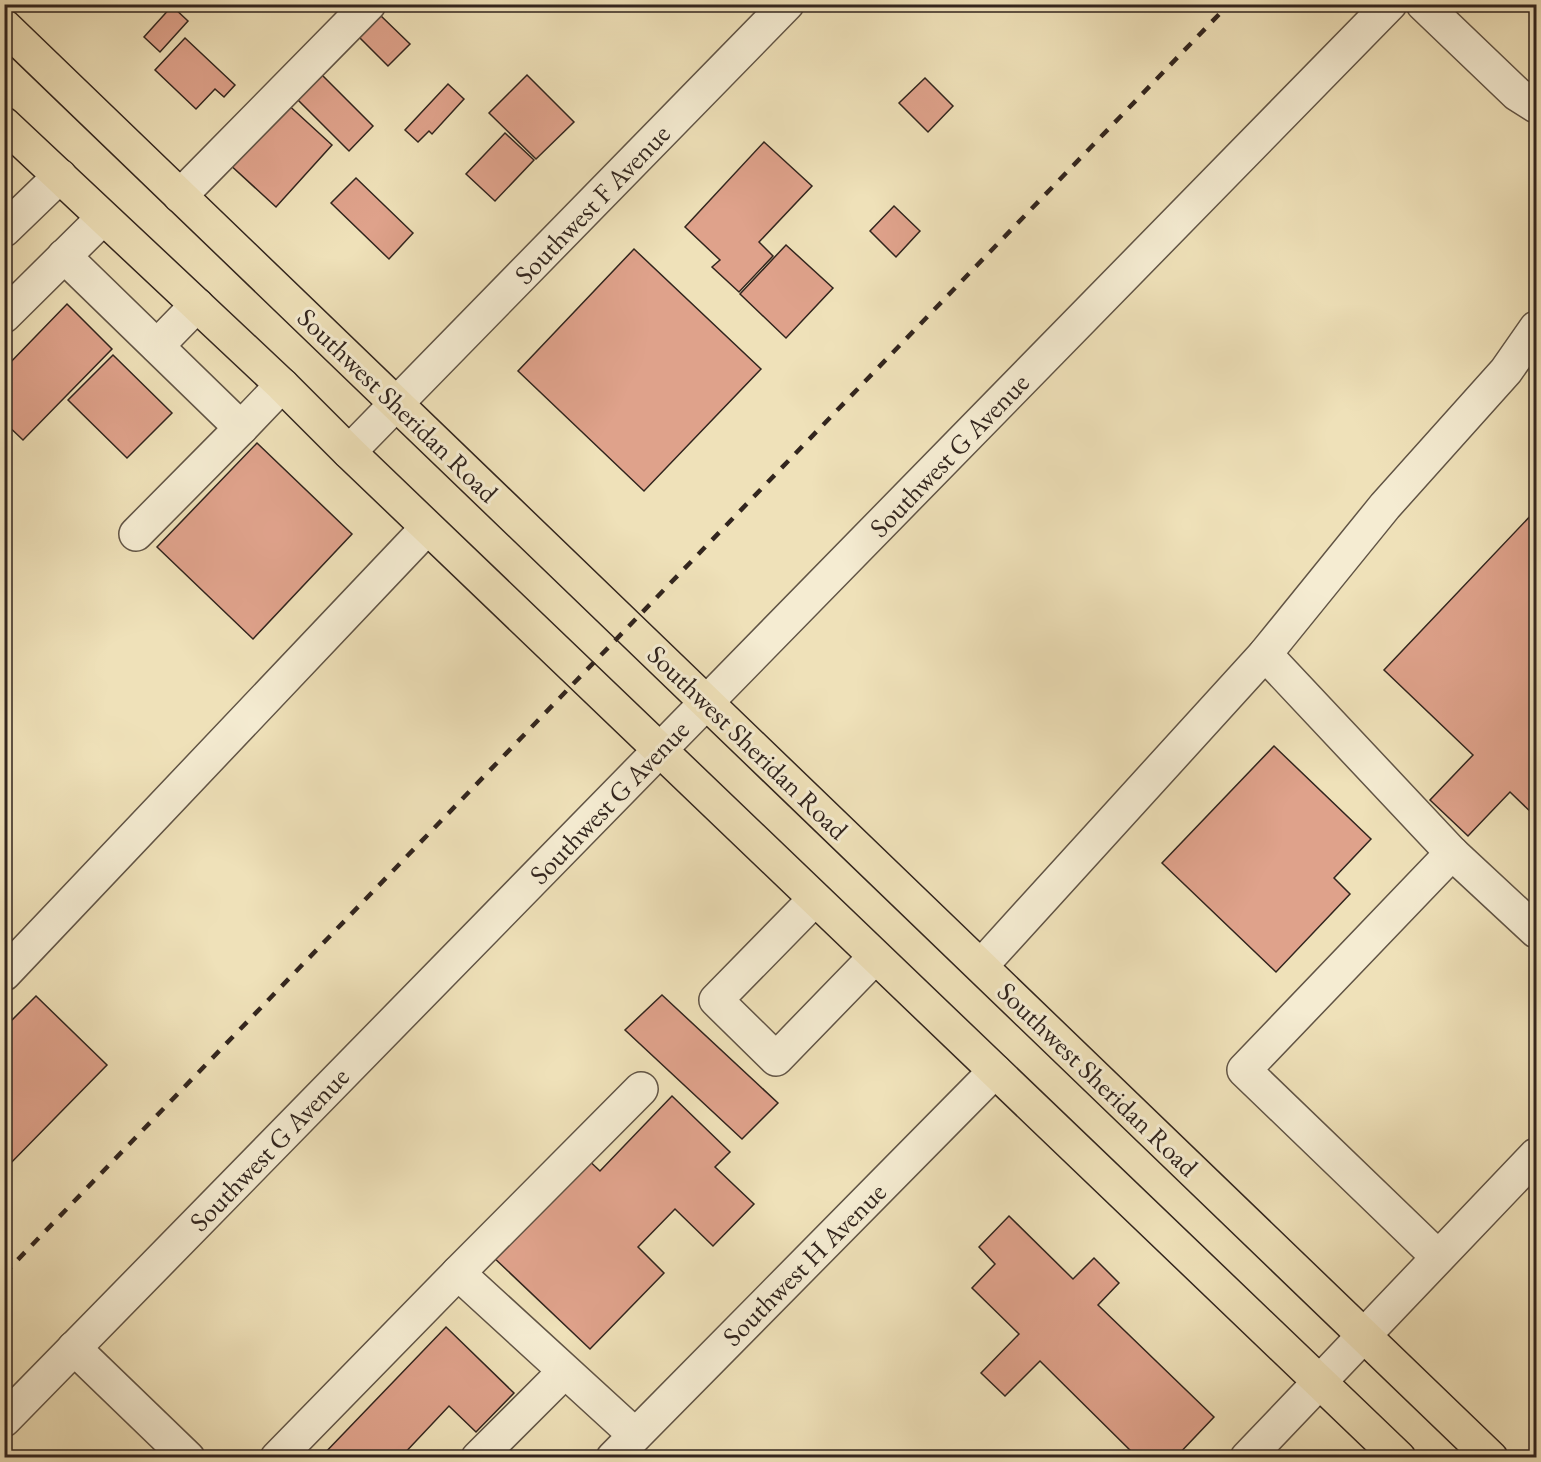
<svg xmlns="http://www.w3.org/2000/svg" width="1541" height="1462" font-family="'EB Garamond',serif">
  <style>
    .building { fill: #dfa28b; stroke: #32251e; stroke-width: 1.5 }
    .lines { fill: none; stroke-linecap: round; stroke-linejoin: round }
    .minor-casing { stroke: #615445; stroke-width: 36 }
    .major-casing { stroke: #32251e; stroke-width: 36 }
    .minor { stroke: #f5ecd2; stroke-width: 33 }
    .major { stroke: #efe1b9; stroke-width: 33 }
    .rail { stroke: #32251e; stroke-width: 4.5; stroke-dasharray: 10 10; stroke-linecap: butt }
    .labels { text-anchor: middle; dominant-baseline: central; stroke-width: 6; stroke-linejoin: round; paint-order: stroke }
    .street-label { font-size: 27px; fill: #32251e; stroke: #f5ecd2 }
  </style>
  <rect width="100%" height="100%" fill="#efe1b9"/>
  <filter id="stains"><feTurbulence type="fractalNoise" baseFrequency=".00333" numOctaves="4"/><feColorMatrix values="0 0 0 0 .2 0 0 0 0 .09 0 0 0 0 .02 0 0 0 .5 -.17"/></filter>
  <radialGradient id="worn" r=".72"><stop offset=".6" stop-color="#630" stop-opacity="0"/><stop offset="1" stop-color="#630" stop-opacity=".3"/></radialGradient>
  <g class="building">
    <path d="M172,6l16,15 -28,31 -16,-15z"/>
    <path d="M380,15l30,29 -22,22 -30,-30z"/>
    <path d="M185,38l50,47 -11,12 -9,-8 -19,20 -41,-39z"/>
    <path d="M322,75l51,51 -24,25 -52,-52z"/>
    <path d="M527,75l47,47 -38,37 -47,-46z"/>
    <path d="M925,78l28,28 -25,26 -29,-29z"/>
    <path d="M448,84l16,15 -32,35 -3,-3 -11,11 -13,-12z"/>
    <path d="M284,101l48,44 -56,62 -49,-45z"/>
    <path d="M505,133l29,27 -39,41 -29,-27z"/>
    <path d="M764,142l48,44 -53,56 14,14 -34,36 -27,-25 8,-7 -35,-33z"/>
    <path d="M356,178l57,55 -24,26 -58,-56z"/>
    <path d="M894,206l26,25 -24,26 -26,-26z"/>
    <path d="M786,245l47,43 -47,50 -46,-44z"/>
    <path d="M634,249l127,120 -117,122 -126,-120z"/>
    <path d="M67,304l45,45 -89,91 -19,-18v-41l7,-6 -6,-7z"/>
    <path d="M113,355l59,58 -45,45 -59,-58z"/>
    <path d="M257,443l95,91 -99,105 -96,-92z"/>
    <path d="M1536,510v307l-26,-25 -42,44 -38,-36 43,-45 -89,-85z"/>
    <path d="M1274,746l97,93 -37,39 16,16 -74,78 -114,-109z"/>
    <path d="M662,995l116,108 -36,36 -117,-109z"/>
    <path d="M36,996l71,69 -103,105v-142z"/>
    <path d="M672,1096l58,56 -15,15 39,37 -41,42 -38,-37 -37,38 26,26 -74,76 -100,-95 94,-98 16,15z"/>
    <path d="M1009,1216l64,63 21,-21 25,25 -21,22 116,112 -39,41h-37l-98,-97 -35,35 -24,-23 38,-39 -47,-46 23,-24 -16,-17z"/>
    <path d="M446,1327l68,66 -38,39 -27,-26 -49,52h-80z"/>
  </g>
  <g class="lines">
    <defs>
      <g id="minor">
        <path d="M1423,4l94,90 19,12"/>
        <path d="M180,196l189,-192"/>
        <path d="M4,230l56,-54"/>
        <path d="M64,256l177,172 41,-43"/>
        <path d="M4,316l99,-98"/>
        <path d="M157,346l40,-41"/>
        <path d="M349,452l438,-448"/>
        <path d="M136,534l105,-106"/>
        <path d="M1265,654l187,199 84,78"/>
        <path d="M815,899l-99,101 60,59 99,-102"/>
        <path d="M981,966l284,-312 120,-148 121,-135 30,-43"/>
        <path d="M4,974l423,-446"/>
        <path d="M1438,1257l-194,-187 208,-217"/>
        <path d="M458,1273l183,-184"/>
        <path d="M74,1348l114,110"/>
        <path d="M4,1420l1386,-1416"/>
        <path d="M277,1458l181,-185 177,162"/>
        <path d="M478,1458l86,-86"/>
        <path d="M613,1458l382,-387"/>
        <path d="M1247,1458l289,-303"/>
      </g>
      <g id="major">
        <path d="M4,26l1487,1432"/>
        <path d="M4,124l278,261 67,67 1050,1006"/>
      </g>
    </defs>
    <use href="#minor" class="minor-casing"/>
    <use href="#major" class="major-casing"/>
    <use href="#minor" class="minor"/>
    <use href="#major" class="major"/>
    <path class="rail" d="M4,1274l1225,-1270"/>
  </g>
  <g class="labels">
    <g class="street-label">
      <text transform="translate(592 204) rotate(-46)">Southwest F Avenue</text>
      <text transform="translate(398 405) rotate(44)">Southwest Sheridan Road</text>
      <text transform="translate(949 455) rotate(-46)">Southwest G Avenue</text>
      <text transform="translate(748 742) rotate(44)">Southwest Sheridan Road</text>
      <text transform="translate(609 802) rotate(-46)">Southwest G Avenue</text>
      <text transform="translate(1098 1079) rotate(44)">Southwest Sheridan Road</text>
      <text transform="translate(269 1149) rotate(-46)">Southwest G Avenue</text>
      <text transform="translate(804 1264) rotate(-45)">Southwest H Avenue</text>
    </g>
  </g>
  <rect width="1541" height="1462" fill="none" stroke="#efe1b9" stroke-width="24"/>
  <rect x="6" y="6" width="1529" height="1450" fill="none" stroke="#32251e" stroke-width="3"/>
  <rect x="12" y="12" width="1517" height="1438" fill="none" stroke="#32251e" stroke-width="1.5"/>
  <rect width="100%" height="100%" filter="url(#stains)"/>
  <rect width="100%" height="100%" fill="url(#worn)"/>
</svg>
